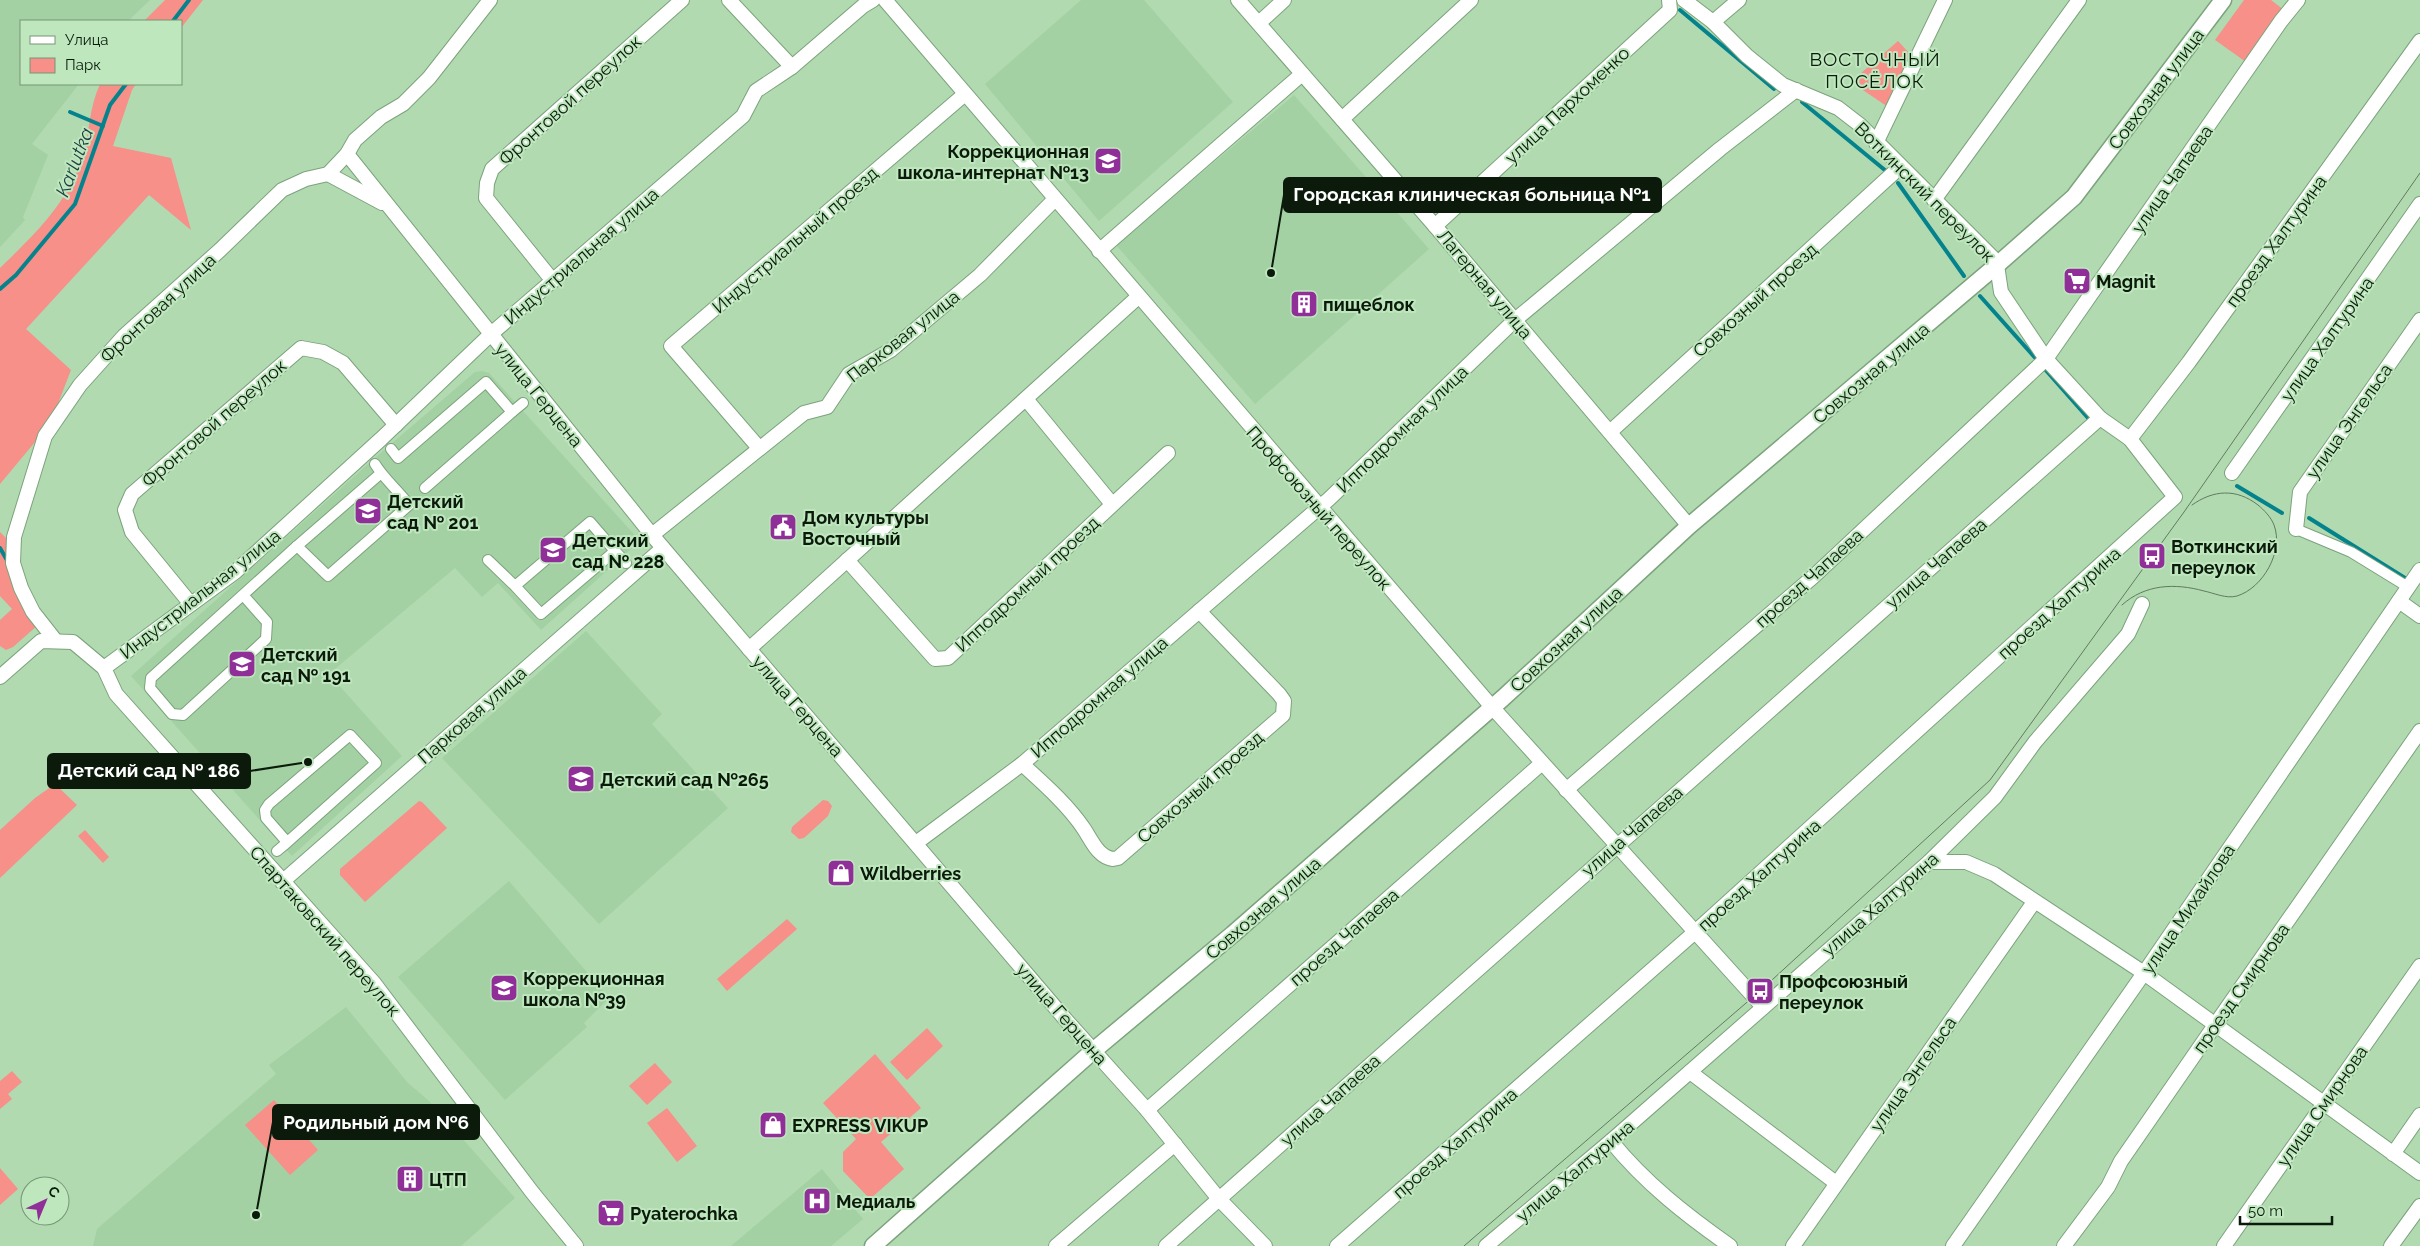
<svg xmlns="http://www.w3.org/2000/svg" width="2420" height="1246" font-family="Raleway,sans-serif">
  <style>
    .built { fill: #a3d1a3 }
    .green { fill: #f69089 }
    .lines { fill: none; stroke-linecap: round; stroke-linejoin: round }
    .stream { stroke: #05838d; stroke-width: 4 }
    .pedestrian-casing { stroke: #7ca37c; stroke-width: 12 }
    .minor-casing { stroke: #7ca37c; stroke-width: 16 }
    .tertiary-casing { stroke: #7ca37c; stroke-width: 19 }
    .pedestrian { stroke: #fff; stroke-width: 10 }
    .minor { stroke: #fff; stroke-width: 14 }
    .tertiary { stroke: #fff; stroke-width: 16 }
    .tram { stroke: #607c60; stroke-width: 1 }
    .labels { text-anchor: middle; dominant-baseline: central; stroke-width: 4; stroke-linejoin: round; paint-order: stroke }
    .street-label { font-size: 18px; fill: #0b1a0b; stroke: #bee7be }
    .poi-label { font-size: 18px; font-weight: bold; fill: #0b1a0b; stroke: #bee7be; text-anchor: start }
    .neighbourhood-label { font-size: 19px; letter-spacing: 1px; fill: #0b1a0b; stroke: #bee7be }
    .water-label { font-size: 19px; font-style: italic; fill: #203f42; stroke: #bee7be }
    .leader { fill: none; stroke: #0b1a0b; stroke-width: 2 }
    .callout-dot { fill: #0b1a0b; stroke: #bee7be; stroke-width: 2 }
    .callout { fill: #0b1a0b; stroke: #0b1a0b; stroke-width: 2 }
    .callout-label { font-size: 19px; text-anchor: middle; font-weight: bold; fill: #fff }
  </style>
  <rect width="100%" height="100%" fill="#b1dab1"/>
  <g class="built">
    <path d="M0,0h150l-22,21h-107v63h58l-47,60 16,11 -25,62 2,3 -25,27z"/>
    <path d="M1081,0h63l89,102 -134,119 -114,-137z"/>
    <path d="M1294,95l135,154 -174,155 -139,-159z"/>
    <path d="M482,371l7,2 151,168 -99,89 -43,-47 -16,14 -27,-29 -126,106 73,82 -110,100 -161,-180 245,-219 99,-85z"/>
    <path d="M586,631l76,83 -10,10 76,84 -129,116 -157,-166z"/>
    <path d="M509,881l100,117 -25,25 3,4 -82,73 -107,-123z"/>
    <path d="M346,1007l62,76 20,17 87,98 -54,48h-368l4,-17 179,-155 -7,-9z"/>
    <path d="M822,1169l41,50 -32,27h-100z"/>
  </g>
  <g class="green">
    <path d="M165,0h38l-22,28v-7h-37z"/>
    <path d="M2244,0h27l13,10 -38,52 -31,-22z"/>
    <path d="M1898,41l12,13 -22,53 -37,-25z"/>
    <path d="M100,84h36l-4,6 -19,56 58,12 20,72 -42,-35 -123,134 45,41 -21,54 -50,60v-216c34,-33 70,-67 83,-114 7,-24 6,-46 17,-70z"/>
    <path d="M0,532l13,13 25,80 -25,22 -7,3 -6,-4v-26l12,-11 -12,-13z"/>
    <path d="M55,784l22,21 -77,73v-48l35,-32z"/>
    <path d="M823,800l5,1 4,5 -4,10 -24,22 -5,1 -8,-7 1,-5z"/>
    <path d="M419,801l3,1 25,26 -82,74 -25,-27v-6z"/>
    <path d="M85,830l24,27 -6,6 -25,-27z"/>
    <path d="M787,919l10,10 -70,62 -10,-12z"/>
    <path d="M927,1028l16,18 -36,34 -17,-18z"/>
    <path d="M875,1054l46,54 -40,34 23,27 -34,30 -27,-28v-19l13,-13 -33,-36z"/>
    <path d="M655,1063l17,19 -25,23 -18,-19z"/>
    <path d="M12,1071l10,11 -14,12 4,5 -12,10v-28z"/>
    <path d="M274,1100l44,50 -28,25 -45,-50z"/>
    <path d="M667,1108l30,38 -20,16 -30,-39z"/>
    <path d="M0,1168l18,21 -18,16z"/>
  </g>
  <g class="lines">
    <g class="stream">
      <path d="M1680,10l94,79"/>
      <path d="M173,21l16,-21"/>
      <path d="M1802,102l84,69"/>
      <path d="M70,112l33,14"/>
      <path d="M1898,183l66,93"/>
      <path d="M0,289l16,-14 59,-71 35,-99 16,-21"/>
      <path d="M1980,296l59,66"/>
      <path d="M2043,367l45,51"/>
      <path d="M2237,486l45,27"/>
      <path d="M2309,518l96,60"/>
      <path d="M0,548l8,14"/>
    </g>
    <defs>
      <g id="pedestrian">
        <path d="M512,412l11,-9"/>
        <path d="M391,449l7,9 88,-76 26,30 -87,76"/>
        <path d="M375,464c9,15 24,27 34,41l-81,71 -31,-30 83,-72"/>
        <path d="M2296,529l55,23 57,35"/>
        <path d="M615,551l11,12"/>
        <path d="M488,560l27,26 75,-64 25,29 -74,63 -26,-28"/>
        <path d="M243,595l24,27 -1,17 -83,76 -11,-1 -22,-26 1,-10 146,-132"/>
        <path d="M277,851l6,-5 93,-83 -26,-28 -81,69 -4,6 1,8 21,24"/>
      </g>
      <g id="minor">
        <path d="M729,0l63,67"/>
        <path d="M885,0l607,707 271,300"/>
        <path d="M1238,0l197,226 254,300"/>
        <path d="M1713,22l26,-22"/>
        <path d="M1259,23l25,-23"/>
        <path d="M1342,119l129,-119"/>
        <path d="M1876,143l69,-143"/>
        <path d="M347,154l305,381 414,485 81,90 72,89 46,47"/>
        <path d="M328,174l54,29"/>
        <path d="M1934,200l145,-200"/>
        <path d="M1435,226l235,-216 -1,-10"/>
        <path d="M1099,251l203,-177"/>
        <path d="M553,281l-67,-83 1,-15 5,-14 190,-169"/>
        <path d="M1026,399l86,105"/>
        <path d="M1610,432l290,-265"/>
        <path d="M2130,439l59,-77 231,-321"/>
        <path d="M759,448l-88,-102 294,-252"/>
        <path d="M2232,473l188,-269"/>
        <path d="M2296,529l4,-37 120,-172"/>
        <path d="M652,535l152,-122 23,-6 22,-33 42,-24 89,-75 75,-76"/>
        <path d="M847,560l88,99 13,-1 220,-205"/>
        <path d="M2399,601l21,15"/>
        <path d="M190,603l-58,-71 -7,-22 7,-16 169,-146 22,4 20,11 53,62"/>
        <path d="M55,640l-22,-28 -12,-24 -8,-25 1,-26 31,-101 35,-51 44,-49 96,-86 62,-60 24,-11 22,-5 19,-20 8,-14 26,-23 22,-13 26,-26 61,-78"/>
        <path d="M749,649l389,-352"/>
        <path d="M104,668l131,-96 146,-133 110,-105 252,-218 13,-25 36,-24 71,-61 10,-6"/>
        <path d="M0,677l41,-36 32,1 31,26 12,26 258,289 158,209 44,54"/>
        <path d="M1022,764c22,20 46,41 62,65 8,12 14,28 29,30l5,-1 165,-143 1,-14 -5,-7 -80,-83"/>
        <path d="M1566,790l248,-214 232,-217 235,-338 17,-21"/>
        <path d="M916,843l106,-79 307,-265 186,-179 205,-171 76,-59"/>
        <path d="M1929,862h37l28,12 150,99 276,200"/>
        <path d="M282,882l381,-334"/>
        <path d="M1690,1072l146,111"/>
        <path d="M1147,1110l395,-347"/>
        <path d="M1611,1141c34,42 75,74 119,105"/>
        <path d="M2393,1154l27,-39"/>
        <path d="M1056,1246l119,-102"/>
        <path d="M1166,1246l934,-828"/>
        <path d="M1337,1246l358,-314 480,-435 -45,-58 -30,-21 -54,-59 -45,-67 -4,-27 -4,-7 -133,-133 -22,-17 -55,-23 -36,-29 -34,-34 -29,-22"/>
        <path d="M1486,1246l125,-105 318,-279 66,-65 40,-55 93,-108 14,-30"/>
        <path d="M1793,1246l241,-344"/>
        <path d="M1953,1246l191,-273 276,-403"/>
        <path d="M2064,1246l44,-59 13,-26 94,-136 205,-294"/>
        <path d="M2224,1246l196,-280"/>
        <path d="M2391,1246l29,-40"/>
      </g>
      <path id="tertiary" d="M873,1246l220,-195 140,-117 270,-236 186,-172 308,-261 77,-68 149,-197"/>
    </defs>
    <use href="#pedestrian" class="pedestrian-casing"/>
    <use href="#minor" class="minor-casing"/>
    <use href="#tertiary" class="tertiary-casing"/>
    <use href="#pedestrian" class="pedestrian"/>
    <use href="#minor" class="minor"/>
    <use href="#tertiary" class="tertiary"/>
    <g class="tram">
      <path d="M2122,605c23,-21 53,-22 82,-14 10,2 22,8 33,5 26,-8 47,-45 37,-71 -3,-8 -10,-15 -16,-20 -22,-17 -45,-15 -66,0"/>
      <path d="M1464,1246l296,-255 230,-211 194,-268 236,-339"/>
    </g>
  </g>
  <defs>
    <symbol id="school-square" viewBox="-11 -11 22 22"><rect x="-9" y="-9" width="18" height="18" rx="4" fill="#902f98" stroke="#bee7be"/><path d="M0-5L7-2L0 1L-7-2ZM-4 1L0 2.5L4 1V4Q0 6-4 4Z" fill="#fff"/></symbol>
    <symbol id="supermarket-square" viewBox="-11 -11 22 22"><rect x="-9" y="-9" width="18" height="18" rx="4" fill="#902f98" stroke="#bee7be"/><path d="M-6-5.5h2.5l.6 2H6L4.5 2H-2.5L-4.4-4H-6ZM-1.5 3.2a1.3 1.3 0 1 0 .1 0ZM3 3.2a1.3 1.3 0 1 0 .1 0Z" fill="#fff"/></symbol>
    <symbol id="building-square" viewBox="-11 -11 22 22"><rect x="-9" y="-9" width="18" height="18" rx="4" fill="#902f98" stroke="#bee7be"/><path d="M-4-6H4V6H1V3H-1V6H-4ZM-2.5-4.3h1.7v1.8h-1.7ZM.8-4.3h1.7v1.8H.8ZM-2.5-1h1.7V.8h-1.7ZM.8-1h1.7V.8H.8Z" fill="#fff"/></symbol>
    <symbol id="civic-square" viewBox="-11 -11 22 22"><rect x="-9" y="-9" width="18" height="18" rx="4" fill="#902f98" stroke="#bee7be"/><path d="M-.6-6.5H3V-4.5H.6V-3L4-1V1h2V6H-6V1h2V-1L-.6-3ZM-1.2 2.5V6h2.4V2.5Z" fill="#fff"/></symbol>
    <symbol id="bus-square" viewBox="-11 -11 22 22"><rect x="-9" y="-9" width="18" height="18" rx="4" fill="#902f98" stroke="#bee7be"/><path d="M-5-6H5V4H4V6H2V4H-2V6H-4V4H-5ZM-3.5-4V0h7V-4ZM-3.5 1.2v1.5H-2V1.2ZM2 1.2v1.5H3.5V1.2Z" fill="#fff"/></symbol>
    <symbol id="shop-square" viewBox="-11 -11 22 22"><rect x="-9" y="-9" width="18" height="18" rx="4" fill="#902f98" stroke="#bee7be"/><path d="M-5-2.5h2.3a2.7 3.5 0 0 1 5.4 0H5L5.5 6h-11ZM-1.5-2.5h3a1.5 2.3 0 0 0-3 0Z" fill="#fff"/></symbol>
    <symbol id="hospital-square" viewBox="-11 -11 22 22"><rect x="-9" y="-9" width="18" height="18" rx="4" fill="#902f98" stroke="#bee7be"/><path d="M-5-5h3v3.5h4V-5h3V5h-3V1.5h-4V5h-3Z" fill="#fff"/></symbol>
  </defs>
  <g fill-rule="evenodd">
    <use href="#school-square" x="1092" y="145" width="32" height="32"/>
    <use href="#supermarket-square" x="2061" y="265" width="32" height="32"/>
    <use href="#building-square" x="1288" y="288" width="32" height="32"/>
    <use href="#school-square" x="352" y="495" width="32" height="32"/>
    <use href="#civic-square" x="767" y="511" width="32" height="32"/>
    <use href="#school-square" x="537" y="534" width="32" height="32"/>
    <use href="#bus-square" x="2136" y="540" width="32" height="32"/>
    <use href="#school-square" x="226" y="648" width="32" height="32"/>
    <use href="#school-square" x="565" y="763" width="32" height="32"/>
    <use href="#shop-square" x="825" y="857" width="32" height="32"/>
    <use href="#school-square" x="488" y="972" width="32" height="32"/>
    <use href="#bus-square" x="1744" y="975" width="32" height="32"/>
    <use href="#shop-square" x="757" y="1109" width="32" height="32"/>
    <use href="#building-square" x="394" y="1163" width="32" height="32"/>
    <use href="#hospital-square" x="801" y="1185" width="32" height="32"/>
    <use href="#supermarket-square" x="595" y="1197" width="32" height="32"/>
  </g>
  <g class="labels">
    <g class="street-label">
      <text transform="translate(2156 89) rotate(-53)">Совхозная улица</text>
      <text transform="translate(570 100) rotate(-42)">Фронтовой переулок</text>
      <text transform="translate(1567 105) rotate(-43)">улица Пархоменко</text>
      <text transform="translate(2172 179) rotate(-55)">улица Чапаева</text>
      <text transform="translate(1925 192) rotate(45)">Воткинский переулок</text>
      <text transform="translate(795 240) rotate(-41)">Индустриальный проезд</text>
      <text transform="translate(2276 241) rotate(-54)">проезд Халтурина</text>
      <text transform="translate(581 256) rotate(-41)">Индустриальная улица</text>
      <text transform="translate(1485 284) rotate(50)">Лагерная улица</text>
      <text transform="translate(1755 300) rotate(-42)">Совхозный проезд</text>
      <text transform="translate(158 308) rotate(-43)">Фронтовая улица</text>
      <text transform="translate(903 336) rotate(-38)">Парковая улица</text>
      <text transform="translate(2327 339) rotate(-55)">улица Халтурина</text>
      <text transform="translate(1871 373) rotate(-40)">Совхозная улица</text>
      <text transform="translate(539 395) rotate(51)">улица Герцена</text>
      <text transform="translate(2349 421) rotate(-55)">улица Энгельса</text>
      <text transform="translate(214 423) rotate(-41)">Фронтовой переулок</text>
      <text transform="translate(1402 429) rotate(-44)">Ипподромная улица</text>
      <text transform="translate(1319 508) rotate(49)">Профсоюзный переулок</text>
      <text transform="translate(1936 563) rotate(-41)">улица Чапаева</text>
      <text transform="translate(1809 578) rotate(-42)">проезд Чапаева</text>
      <text transform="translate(1027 584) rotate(-43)">Ипподромный проезд</text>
      <text transform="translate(200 594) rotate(-38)">Индустриальная улица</text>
      <text transform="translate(2059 603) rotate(-42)">проезд Халтурина</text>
      <text transform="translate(1566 639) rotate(-43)">Совхозная улица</text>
      <text transform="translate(1099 697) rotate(-41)">Ипподромная улица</text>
      <text transform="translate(798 706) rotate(49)">улица Герцена</text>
      <text transform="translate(472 715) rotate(-41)">Парковая улица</text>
      <text transform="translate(1200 787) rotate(-41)">Совхозный проезд</text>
      <text transform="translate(1632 831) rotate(-41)">улица Чапаева</text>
      <text transform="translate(1759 875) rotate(-42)">проезд Халтурина</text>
      <text transform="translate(1880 904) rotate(-41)">улица Халтурина</text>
      <text transform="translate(1263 908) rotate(-41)">Совхозная улица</text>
      <text transform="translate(2188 909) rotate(-56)">улица Михайлова</text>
      <text transform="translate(325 931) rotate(49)">Спартаковский переулок</text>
      <text transform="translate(1344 937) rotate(-41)">проезд Чапаева</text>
      <text transform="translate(2241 988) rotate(-55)">проезд Смирнова</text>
      <text transform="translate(1062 1014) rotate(49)">улица Герцена</text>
      <text transform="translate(1913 1074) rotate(-55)">улица Энгельса</text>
      <text transform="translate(1330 1100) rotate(-42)">улица Чапаева</text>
      <text transform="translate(2322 1106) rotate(-55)">улица Смирнова</text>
      <text transform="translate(1455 1143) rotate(-41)">проезд Халтурина</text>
      <text transform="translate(1575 1171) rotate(-40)">улица Халтурина</text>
    </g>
    <g class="poi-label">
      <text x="1089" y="151" text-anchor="end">Коррекционная<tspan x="1089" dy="21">школа-интернат №13</tspan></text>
      <text x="2096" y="281">Magnit</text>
      <text x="1323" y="304">пищеблок</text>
      <text x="387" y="501">Детский<tspan x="387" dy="21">сад № 201</tspan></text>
      <text x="802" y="517">Дом культуры<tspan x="802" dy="21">Восточный</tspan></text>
      <text x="572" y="540">Детский<tspan x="572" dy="21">сад № 228</tspan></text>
      <text x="2171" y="546">Воткинский<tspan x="2171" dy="21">переулок</tspan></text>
      <text x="261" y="654">Детский<tspan x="261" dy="21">сад № 191</tspan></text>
      <text x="600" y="779">Детский сад №265</text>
      <text x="860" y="873">Wildberries</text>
      <text x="523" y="978">Коррекционная<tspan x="523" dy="21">школа №39</tspan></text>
      <text x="1779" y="981">Профсоюзный<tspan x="1779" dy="21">переулок</tspan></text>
      <text x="792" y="1125">EXPRESS VIKUP</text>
      <text x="429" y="1179">ЦТП</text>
      <text x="836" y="1201">Медиаль</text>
      <text x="630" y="1213">Pyaterochka</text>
    </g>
    <g class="neighbourhood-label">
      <text x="1875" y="59">ВОСТОЧНЫЙ<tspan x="1875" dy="22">ПОСЁЛОК</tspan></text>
    </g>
    <g class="water-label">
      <text transform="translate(74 162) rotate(-69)">Karlutka</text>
    </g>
  </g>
  <path class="leader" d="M1271 273L1284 195M308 762L250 771M256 1215L273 1122"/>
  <g class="callout-dot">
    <circle cx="1271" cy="273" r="5"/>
    <circle cx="308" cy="762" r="5"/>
    <circle cx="256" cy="1215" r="5"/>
  </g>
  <g class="callout">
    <rect x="1284" y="178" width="377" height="34" rx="5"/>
    <rect x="48" y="754" width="202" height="34" rx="5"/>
    <rect x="273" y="1105" width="206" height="34" rx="5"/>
  </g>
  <g class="callout-label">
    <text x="1472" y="201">Городская клиническая больница №1</text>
    <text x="149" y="777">Детский сад № 186</text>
    <text x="376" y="1129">Родильный дом №6</text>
  </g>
  <rect x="20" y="20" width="162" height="65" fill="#bee7be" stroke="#769576"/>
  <rect x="30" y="36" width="25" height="8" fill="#ffffff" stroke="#769576"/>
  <text x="65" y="45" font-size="15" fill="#0b1a0b">Улица</text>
  <rect x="30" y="58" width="25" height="15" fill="#f69089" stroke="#769576"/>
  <text x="65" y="70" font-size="15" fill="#0b1a0b">Парк</text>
  <g transform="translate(45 1201) rotate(44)"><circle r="24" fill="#bee7be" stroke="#769576"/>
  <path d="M0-4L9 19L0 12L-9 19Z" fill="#902f98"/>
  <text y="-8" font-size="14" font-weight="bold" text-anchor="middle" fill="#0b1a0b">С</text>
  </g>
  <path d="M2240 1216v8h92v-8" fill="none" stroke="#0b1a0b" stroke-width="2.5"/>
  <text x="2248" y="1216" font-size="15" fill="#0b1a0b" stroke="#bee7be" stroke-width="4" paint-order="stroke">50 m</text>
</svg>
